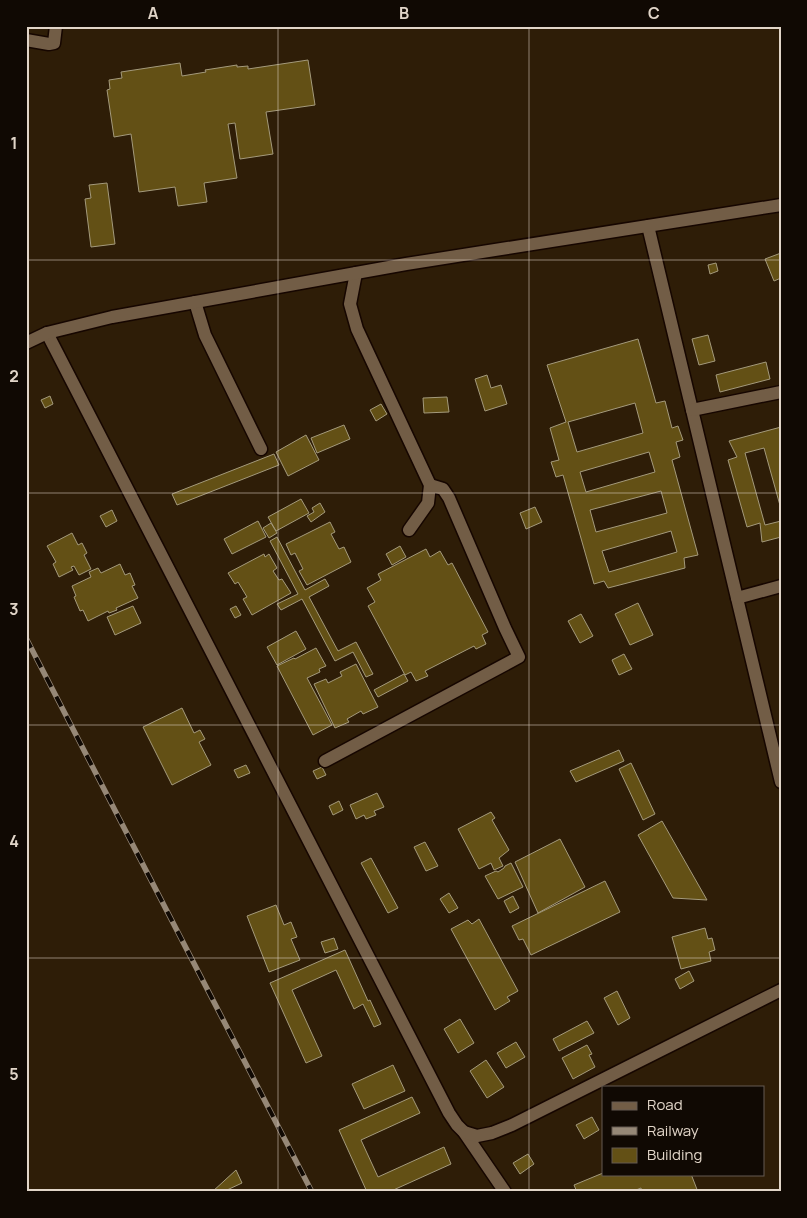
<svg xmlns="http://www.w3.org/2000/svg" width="807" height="1218" font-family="Manrope,sans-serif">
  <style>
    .building { fill: #635015; stroke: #a49a7c; fill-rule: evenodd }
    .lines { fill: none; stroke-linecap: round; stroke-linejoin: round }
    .street-casing { stroke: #160600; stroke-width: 15 }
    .street { stroke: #725d46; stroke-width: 12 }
    .rail-casing { stroke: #968877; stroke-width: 5.5 }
    .rail { stroke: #100903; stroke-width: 4; stroke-dasharray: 11; stroke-linecap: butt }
    .grid { fill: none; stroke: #e1d5c8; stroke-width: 1; stroke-opacity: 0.55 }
    .neatline { fill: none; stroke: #e1d5c8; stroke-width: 2 }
    .grid-label { font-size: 16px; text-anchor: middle; font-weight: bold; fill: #e1d5c8 }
  </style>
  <rect width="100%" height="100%" fill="#2e1d07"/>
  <g class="building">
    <path d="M308,60l7,45 -49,7 7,42 -33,5 -5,-36 -7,1 9,54 -33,5 3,19 -29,4 -3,-19 -36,5 -8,-58 -17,3 -7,-47 3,-1 -1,-9 13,-2 -1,-6 59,-9 2,13 24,-4 -1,-2 32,-5v2l11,-1v3z"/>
    <path d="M107,183l8,61 -24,3 -6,-48 6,-1 -2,-13z"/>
    <path d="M781,253v25l-7,3 -9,-22z"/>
    <path d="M716,263l2,8 -8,3 -2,-9z"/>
    <path d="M708,335l7,26 -16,4 -7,-26z"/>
    <path d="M638,339l18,64 9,-2 7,27 6,-2 5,14 -7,2 4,15 -8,3 26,95 -14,3 1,10 -77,20 -4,-7 -10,3 -31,-109 -7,2 -5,-15 8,-2 -9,-32 16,-6 -19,-57zM635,403l8,30 -66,19 -9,-30zM649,452l6,20 -69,20 -6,-20zM661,491l6,22 -71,19 -6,-22zM671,531l6,21 -68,20 -7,-21z"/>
    <path d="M766,362l4,17 -50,13 -4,-17z"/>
    <path d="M487,375l4,13 10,-3 6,19 -22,7 -10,-32z"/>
    <path d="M50,396l3,8 -8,4 -4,-8z"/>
    <path d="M447,397l2,15 -25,1 -1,-15z"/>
    <path d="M381,404l6,10 -11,7 -6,-11z"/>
    <path d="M344,425l6,14 -33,14 -6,-15z"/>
    <path d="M781,427v82l-17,-61 -19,5 20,72 16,-4v16l-19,5 -2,-19 -13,4 -19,-67 9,-3 -8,-16z"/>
    <path d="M306,435l13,25 -31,16 -12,-24z"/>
    <path d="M274,454l5,11 -102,40 -5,-11z"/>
    <path d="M301,499l8,14 -33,18 -8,-14z"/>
    <path d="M320,503l5,9 -14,10 -4,-6 7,-4 -2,-4z"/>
    <path d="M535,507l7,15 -16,7 -6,-16z"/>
    <path d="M112,510l5,11 -11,6 -6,-11z"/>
    <path d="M258,521l8,16 -34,17 -8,-15z"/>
    <path d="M330,522l5,10 -4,2 8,15 5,-2 7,15 -44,23 -8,-14 4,-2 -8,-16 -4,2 -5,-11z"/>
    <path d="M271,523l6,10 -8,5 -6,-10z"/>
    <path d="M72,533l6,12 4,-2 5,10 -3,2 7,14 -12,6 -5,-9 -3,1 2,3 -14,7 -6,-13 3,-2 -9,-16z"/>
    <path d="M277,537l28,53 20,-11 4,7 -20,11 29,54 18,-9 17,32 -7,3 -13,-25 -18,9 -33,-62 -21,11 -4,-6 21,-10 -28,-53z"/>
    <path d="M400,546l6,11 -14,8 -6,-11z"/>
    <path d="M426,549l4,8 10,-6 8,14 4,-2 36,69 -6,3 4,9 -10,5 -2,-3 -49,25 3,5 -12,5 -5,-9 -6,3 -37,-69 7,-4 -8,-14 14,-8 -3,-6z"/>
    <path d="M264,554l1,3 4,-3 8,14 -4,3 6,9 3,-1 9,14 -39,22 -9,-16 4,-2 -9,-15 -3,2 -7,-11z"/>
    <path d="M120,564l5,11 5,-2 5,12 -3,1 6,12 -22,10 1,2 -8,3 -1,-2 -20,10 -5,-11 -3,1 -6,-14 2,-1 -4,-10 19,-9 -2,-5 9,-4 3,5z"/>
    <path d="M638,603l15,32 -23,10 -15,-31z"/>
    <path d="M133,606l8,17 -26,12 -8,-18z"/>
    <path d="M236,606l5,9 -6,3 -5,-9z"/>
    <path d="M581,614l12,22 -13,7 -12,-22z"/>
    <path d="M296,631l10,18 -29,16 -10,-18z"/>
    <path d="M316,648l10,18 -7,3 1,3 -13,6 25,47 -19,10 -36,-69 17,-8 1,1z"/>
    <path d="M624,654l8,15 -13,6 -7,-15z"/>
    <path d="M356,664l22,43 -15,7 -2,-3 -14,8 2,3 -14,6 -21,-44 12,-5 2,4 14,-7 -2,-4z"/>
    <path d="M404,674l4,7 -30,16 -4,-7z"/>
    <path d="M182,708l12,25 6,-3 5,9 -6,3 12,23 -39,20 -29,-58z"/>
    <path d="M619,750l5,11 -48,21 -6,-11z"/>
    <path d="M631,763l24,51 -12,6 -24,-51z"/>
    <path d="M246,765l4,8 -12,5 -4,-8z"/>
    <path d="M322,767l4,8 -9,4 -4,-8z"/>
    <path d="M377,793l7,14 -10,4 2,4 -10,4 -2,-4 -8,4 -6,-14z"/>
    <path d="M339,801l4,9 -10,5 -4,-9z"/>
    <path d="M491,812l4,6 -3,2 17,30 -10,8 4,8 -9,4 -3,-7 -12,6 -21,-40z"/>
    <path d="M662,821l45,79 -34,-2 -35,-63z"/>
    <path d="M560,839l25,48 -47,26 -23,-51z"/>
    <path d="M425,842l13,24 -12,5 -12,-24z"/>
    <path d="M371,858l27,50 -10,5 -27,-50z"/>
    <path d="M511,863l12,24 -25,12 -13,-23 11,-5 2,1 6,-4 1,-2z"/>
    <path d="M605,881l15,31 -89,43 -8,-16 -4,1 -7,-14z"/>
    <path d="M449,893l9,15 -9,5 -9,-14z"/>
    <path d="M513,896l6,12 -9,5 -6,-12z"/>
    <path d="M276,905l8,20 7,-3 6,15 -6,2 9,21 -31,12 -22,-56z"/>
    <path d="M479,919l39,72 -11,6 3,4 -15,9 -44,-81 17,-9 4,4z"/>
    <path d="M705,928l3,11 4,-1 3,12 -6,2 2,9 -30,8 -9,-32z"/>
    <path d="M334,938l4,11 -13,4 -4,-11z"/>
    <path d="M345,950l23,51 2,-1 11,24 -7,3 -11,-23 -9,5 -18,-39 -44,20 30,66 -16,7 -36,-80z"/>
    <path d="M689,971l5,10 -14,8 -5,-10z"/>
    <path d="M617,991l13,27 -12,7 -14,-27z"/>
    <path d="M460,1019l14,24 -16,10 -14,-24z"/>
    <path d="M587,1021l7,12 -35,18 -6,-12z"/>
    <path d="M516,1042l9,15 -19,11 -9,-15z"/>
    <path d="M587,1045l5,9 -3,1 6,12 -22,12 -11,-21z"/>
    <path d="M486,1060l18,27 -17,11 -17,-27z"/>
    <path d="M393,1065l12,26 -41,18 -12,-25z"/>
    <path d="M412,1097l8,16 -59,27 17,37 66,-30 7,17 -62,28h-22l-28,-62z"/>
    <path d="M592,1117l7,13 -15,9 -8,-14z"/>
    <path d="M528,1154l6,10 -14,10 -7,-11z"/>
    <path d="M236,1170l6,13 -15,7 1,2h-16z"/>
    <path d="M603,1173l88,1 7,18h-56l-1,-4 -10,4h-54l-3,-7z"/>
  </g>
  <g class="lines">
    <defs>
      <g id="street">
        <path d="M26,40l23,4 5,-1 2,-17"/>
        <path d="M648,226l133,556"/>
        <path d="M356,273l-6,31 7,25 73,156 -2,18 -19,27"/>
        <path d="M195,302l10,33 56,114"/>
        <path d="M47,333l402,780 8,12 7,7 41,60"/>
        <path d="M26,343l21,-10 65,-16 294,-53 375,-59"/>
        <path d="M692,410l89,-18"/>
        <path d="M737,598l44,-12"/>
        <path d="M325,761l194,-104 -14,-29 -56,-130 -6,-9 -13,-4"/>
        <path d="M464,1132l13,4 15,-3 20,-8 269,-135"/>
      </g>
    </defs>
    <use href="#street" class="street-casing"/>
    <use href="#street" class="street"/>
    <defs>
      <path id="rail" d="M26,638l286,554"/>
    </defs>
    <use href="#rail" class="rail-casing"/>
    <use href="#rail" class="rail"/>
  </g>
  <path class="grid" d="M278,26v1166M529,26v1166M26,260h755M26,493h755M26,725h755M26,958h755"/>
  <rect width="807" height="1218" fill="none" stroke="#100903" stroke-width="55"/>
  <rect x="602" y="1086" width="162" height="90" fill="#100903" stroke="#645b52"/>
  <rect x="612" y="1102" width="25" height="8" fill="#725d46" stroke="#645b52"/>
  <text x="647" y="1110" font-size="15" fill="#e1d5c8">Road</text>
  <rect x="612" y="1127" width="25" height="8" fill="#968877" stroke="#645b52"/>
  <text x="647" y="1136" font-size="15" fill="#e1d5c8">Railway</text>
  <rect x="612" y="1148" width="25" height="15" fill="#635015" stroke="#645b52"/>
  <text x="647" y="1160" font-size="15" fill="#e1d5c8">Building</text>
  <rect x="28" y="28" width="752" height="1162" class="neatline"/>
  <g class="grid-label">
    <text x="153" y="19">A</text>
    <text x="404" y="19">B</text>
    <text x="654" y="19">C</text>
    <text x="14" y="149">1</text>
    <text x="14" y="382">2</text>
    <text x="14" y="615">3</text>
    <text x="14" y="847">4</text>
    <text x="14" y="1080">5</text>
  </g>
</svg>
